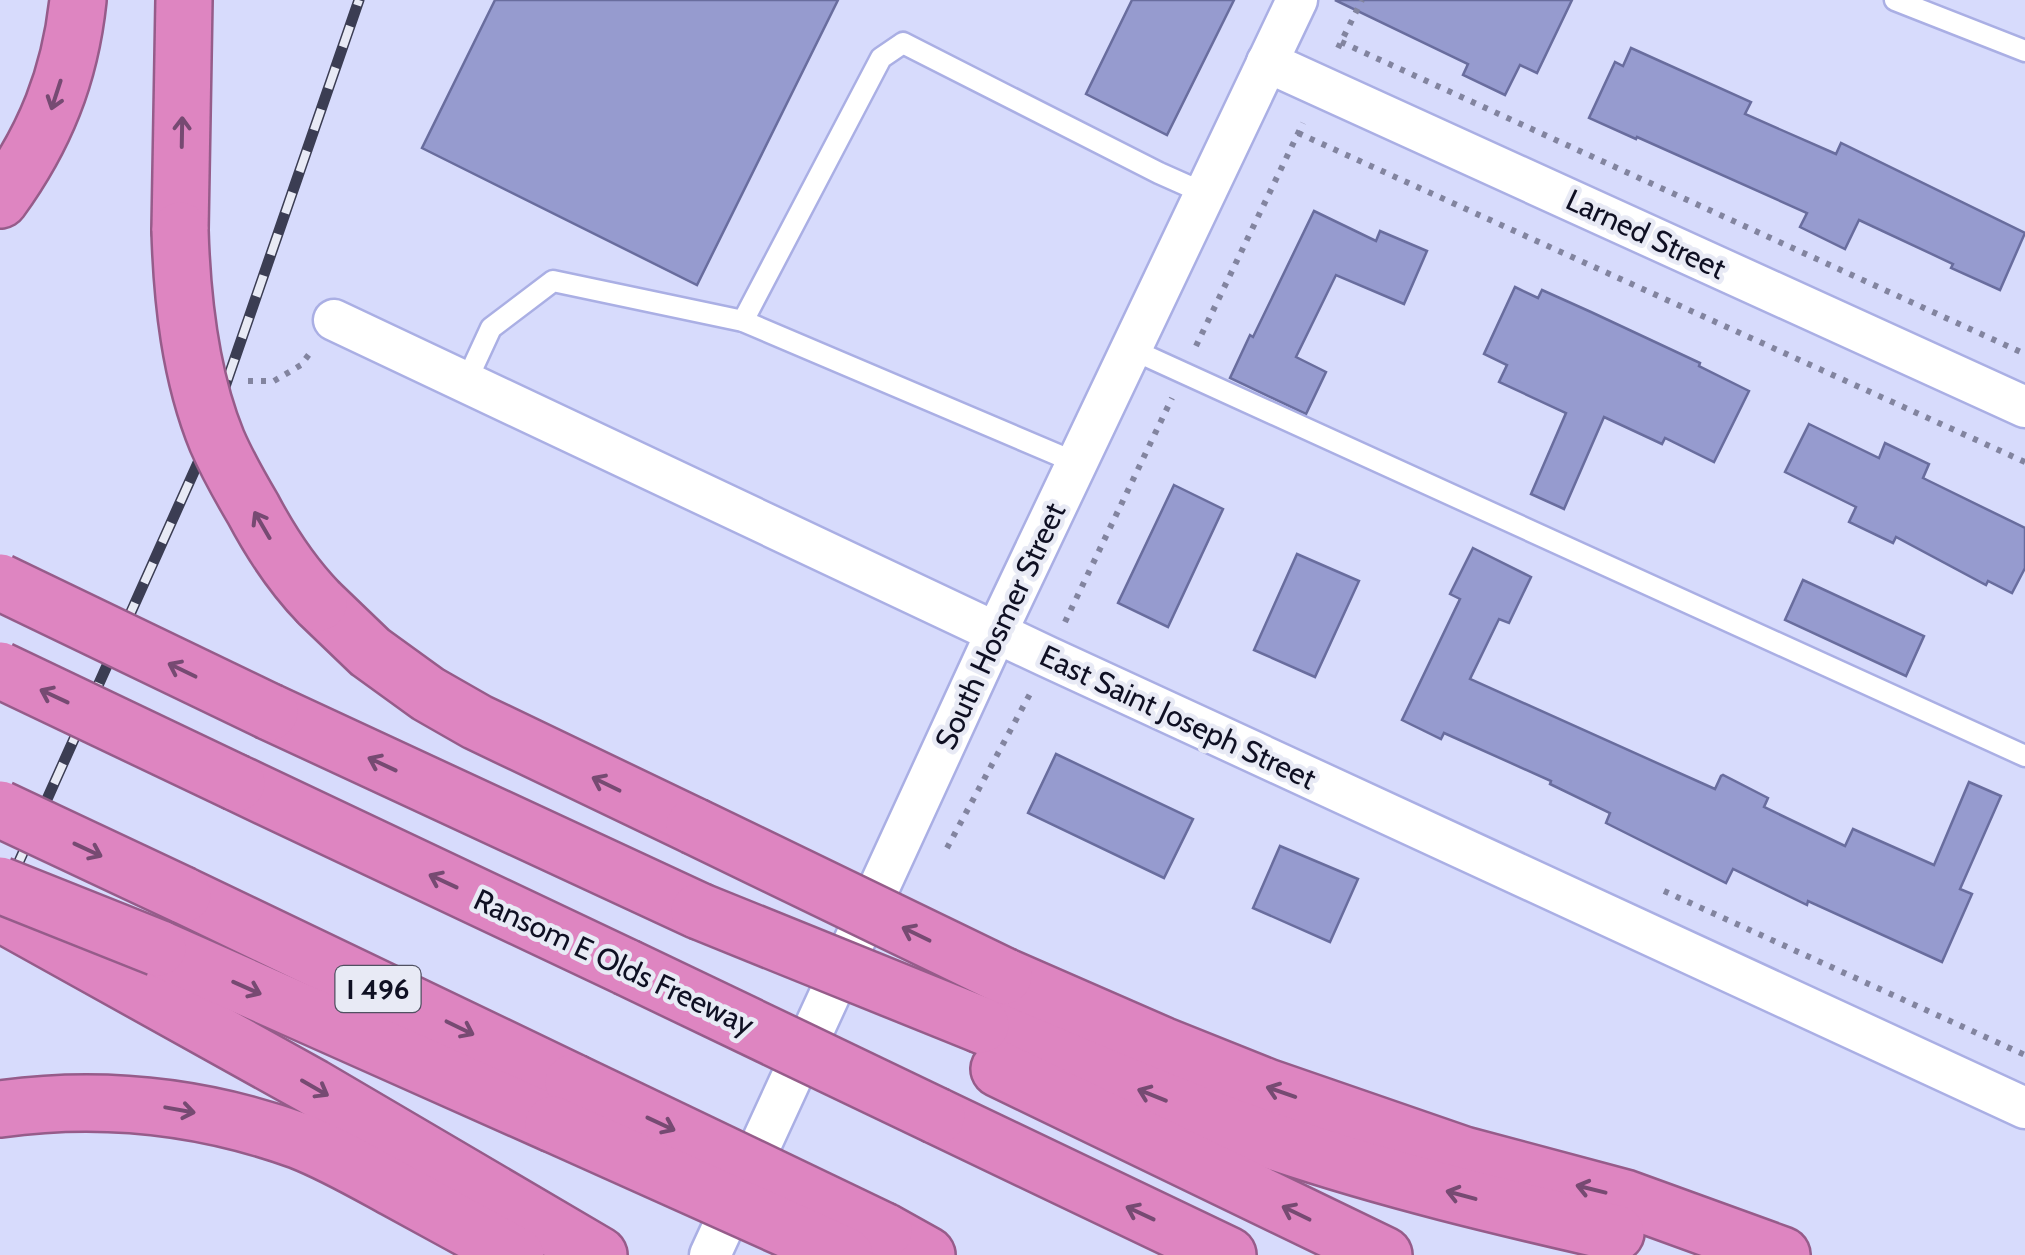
<svg xmlns="http://www.w3.org/2000/svg" width="2025" height="1255" font-family="Cabin,sans-serif">
  <style>
    .building { fill: #969bcf; stroke: #696d9e; stroke-width: 2.5 }
    .lines { fill: none; stroke-linecap: round; stroke-linejoin: round }
    .service-casing { stroke: #aaafe4; stroke-width: 25 }
    .minor-casing { stroke: #aaafe4; stroke-width: 45 }
    .motorway-casing { stroke: #965c8a; stroke-width: 60 }
    .path { stroke: #82849f; stroke-width: 6; stroke-dasharray: 5 8; stroke-linecap: butt }
    .service { stroke: #fff; stroke-width: 20 }
    .minor { stroke: #fff; stroke-width: 40 }
    .motorway { stroke: #de85c1; stroke-width: 55 }
    .rail-casing { stroke: #3b3d53; stroke-width: 11 }
    .rail { stroke: #e8eaf5; stroke-width: 8; stroke-dasharray: 22; stroke-linecap: butt }
    .motorway-bridge-casing { stroke: #965c8a; stroke-width: 60; stroke-linecap: butt }
    .motorway-bridge { stroke: #de85c1; stroke-width: 55 }
    .oneway { stroke: #764a72 }
    .labels { text-anchor: middle; dominant-baseline: central; stroke-width: 9; stroke-linejoin: round; paint-order: stroke }
    .shield { fill: #e8eaf5; stroke: #505162; stroke-width: 2.5 }
    .shield-label { font-size: 28px; font-weight: bold; fill: #0f1023 }
    .street-label { font-size: 30px; fill: #0f1023; stroke: #e8eaf5 }
  </style>
  <rect width="100%" height="100%" fill="#d7dbfc"/>
  <g class="building">
    <path d="M495,0h343l-141,285 -275,-137z"/>
    <path d="M1132,0h102l-67,135 -81,-41z"/>
    <path d="M1335,0h237l-35,73 -17,-8 -15,30 -42,-20 5,-11z"/>
    <path d="M1631,48l120,54 -6,12 91,40 5,-11 184,90 -25,57 -49,-22 2,-4 -94,-44 -14,29 -45,-22 7,-14 -170,-76 -1,2 -47,-21 26,-56 8,4z"/>
    <path d="M1314,211l62,30 4,-10 47,20 -23,53 -68,-29 -40,82 30,15 -20,42 -76,-36 20,-43 3,2z"/>
    <path d="M1515,287l23,11 4,-8 49,22 109,51 -1,3 50,25 -35,71 -49,-24 -3,6 -58,-27 -40,92 -33,-15 35,-81 -67,-31 8,-17 -23,-11z"/>
    <path d="M1809,424l70,34 6,-15 44,21 -6,14 102,50v40l-13,25 -24,-12 -2,4 -90,-48 -3,6 -44,-21 7,-15 -71,-35z"/>
    <path d="M1174,485l49,24 -55,118 -50,-24z"/>
    <path d="M1473,548l58,29 -22,46 -10,-4 -29,60 245,110 6,-13 2,-1 45,23 -4,9 81,39 8,-17 81,36 35,-83 32,14 -41,93 12,5 -30,68 -134,-61 -1,4 -74,-36 -7,14 -120,-60 4,-10 -60,-29 1,-3 -107,-48 -3,6 -39,-19 58,-121 -10,-5z"/>
    <path d="M1297,554l62,27 -44,96 -61,-27z"/>
    <path d="M1803,580l121,56 -18,40 -121,-56z"/>
    <path d="M1056,754l137,65 -29,59 -136,-65z"/>
    <path d="M1280,846l78,33 -28,63 -77,-34z"/>
  </g>
  <g class="lines">
    <defs>
      <g id="service">
        <path d="M1895,0l130,51"/>
        <path d="M743,321l138,-263 22,-15 256,130 45,20"/>
        <path d="M1131,349l894,407"/>
        <path d="M466,382l25,-54 62,-47 190,40 334,142"/>
      </g>
      <g id="minor">
        <path d="M1267,62l758,345"/>
        <path d="M334,320l714,337 977,451"/>
        <path d="M710,1255l286,-622 301,-633"/>
      </g>
      <g id="motorway">
        <path d="M0,200c45,-62 70,-124 78,-200"/>
        <path d="M180,230l4,-230"/>
        <path d="M319,603l51,49 58,42 49,28 217,104"/>
        <path d="M270,712l429,199"/>
        <path d="M237,783l389,184"/>
        <path d="M183,895l390,187"/>
        <path d="M0,913l313,174 286,168"/>
        <path d="M158,948l395,176"/>
        <path d="M1004,976l158,69 105,42 197,68 161,43 157,57"/>
        <path d="M981,1025c98,40 196,84 297,118 110,37 224,64 338,90"/>
        <path d="M999,1069l385,186"/>
        <path d="M0,1109c102,-14 203,-3 300,32 33,13 64,31 95,48 40,22 81,44 121,66"/>
        <path d="M937,1116l291,139"/>
        <path d="M884,1231l43,24"/>
      </g>
    </defs>
    <use href="#service" class="service-casing"/>
    <use href="#minor" class="minor-casing"/>
    <use href="#motorway" class="motorway-casing"/>
    <g class="path">
      <path d="M1341,42l684,312"/>
      <path d="M1338,48l24,-48"/>
      <path d="M1298,133l727,329"/>
      <path d="M1196,346l107,-223"/>
      <path d="M248,381h26l27,-16 9,-12"/>
      <path d="M1065,622l107,-224"/>
      <path d="M947,848l84,-156"/>
      <path d="M1664,891l361,164"/>
    </g>
    <use href="#service" class="service"/>
    <use href="#minor" class="minor"/>
    <use href="#motorway" class="motorway"/>
    <defs>
      <path id="rail" d="M0,904l201,-448 158,-456"/>
    </defs>
    <use href="#rail" class="rail-casing"/>
    <use href="#rail" class="rail"/>
    <defs>
      <g id="motorway-bridge">
        <path d="M180,230c2,70 10,145 37,211 10,23 23,46 36,68 18,34 39,66 66,94"/>
        <path d="M0,582l270,130"/>
        <path d="M0,670l237,113"/>
        <path d="M0,809l183,86"/>
        <path d="M694,826l310,150"/>
        <path d="M0,885l158,63"/>
        <path d="M699,911l282,114"/>
        <path d="M626,967l311,149"/>
        <path d="M573,1082l311,149"/>
        <path d="M553,1124l292,131"/>
      </g>
    </defs>
    <use href="#motorway-bridge" class="motorway-bridge-casing"/>
    <use href="#motorway-bridge" class="motorway-bridge"/>
  </g>
  <defs><path id="oneway-shaft" d="M-6 0H5M1.5-3L5.5 0L1.5 3" fill="none" stroke-width="1.6" stroke-linecap="round" stroke-linejoin="round" transform="scale(2.5)"/></defs>
  <g class="oneway">
    <use href="#oneway-shaft" transform="translate(56 95) rotate(108)"/>
    <use href="#oneway-shaft" transform="translate(182 132) rotate(-89)"/>
    <use href="#oneway-shaft" transform="translate(262 525) rotate(-120)"/>
    <use href="#oneway-shaft" transform="translate(182 670) rotate(-154)"/>
    <use href="#oneway-shaft" transform="translate(54 696) rotate(-155)"/>
    <use href="#oneway-shaft" transform="translate(382 764) rotate(-155)"/>
    <use href="#oneway-shaft" transform="translate(606 784) rotate(-154)"/>
    <use href="#oneway-shaft" transform="translate(88 850) rotate(25)"/>
    <use href="#oneway-shaft" transform="translate(443 881) rotate(-155)"/>
    <use href="#oneway-shaft" transform="translate(916 934) rotate(-154)"/>
    <use href="#oneway-shaft" transform="translate(247 988) rotate(24)"/>
    <use href="#oneway-shaft" transform="translate(460 1028) rotate(26)"/>
    <use href="#oneway-shaft" transform="translate(315 1088) rotate(30)"/>
    <use href="#oneway-shaft" transform="translate(1281 1092) rotate(-161)"/>
    <use href="#oneway-shaft" transform="translate(1152 1095) rotate(-158)"/>
    <use href="#oneway-shaft" transform="translate(180 1110) rotate(10)"/>
    <use href="#oneway-shaft" transform="translate(661 1124) rotate(25)"/>
    <use href="#oneway-shaft" transform="translate(1591 1189) rotate(-166)"/>
    <use href="#oneway-shaft" transform="translate(1461 1195) rotate(-165)"/>
    <use href="#oneway-shaft" transform="translate(1140 1213) rotate(-155)"/>
    <use href="#oneway-shaft" transform="translate(1296 1213) rotate(-154)"/>
  </g>
  <g class="labels">
    <rect class="shield" x="335.5" y="966" width="85" height="46" rx="8"/>
    <g class="shield-label">
      <text x="378" y="989">I 496</text>
    </g>
    <g class="street-label">
      <text transform="translate(1646 234) rotate(25)">Larned Street</text>
      <text transform="translate(1000 626) rotate(-65)">South Hosmer Street</text>
      <text transform="translate(1178 717) rotate(25)">East Saint Joseph Street</text>
      <text transform="translate(614 962) rotate(25)">Ransom E Olds Freeway</text>
    </g>
  </g>
</svg>
